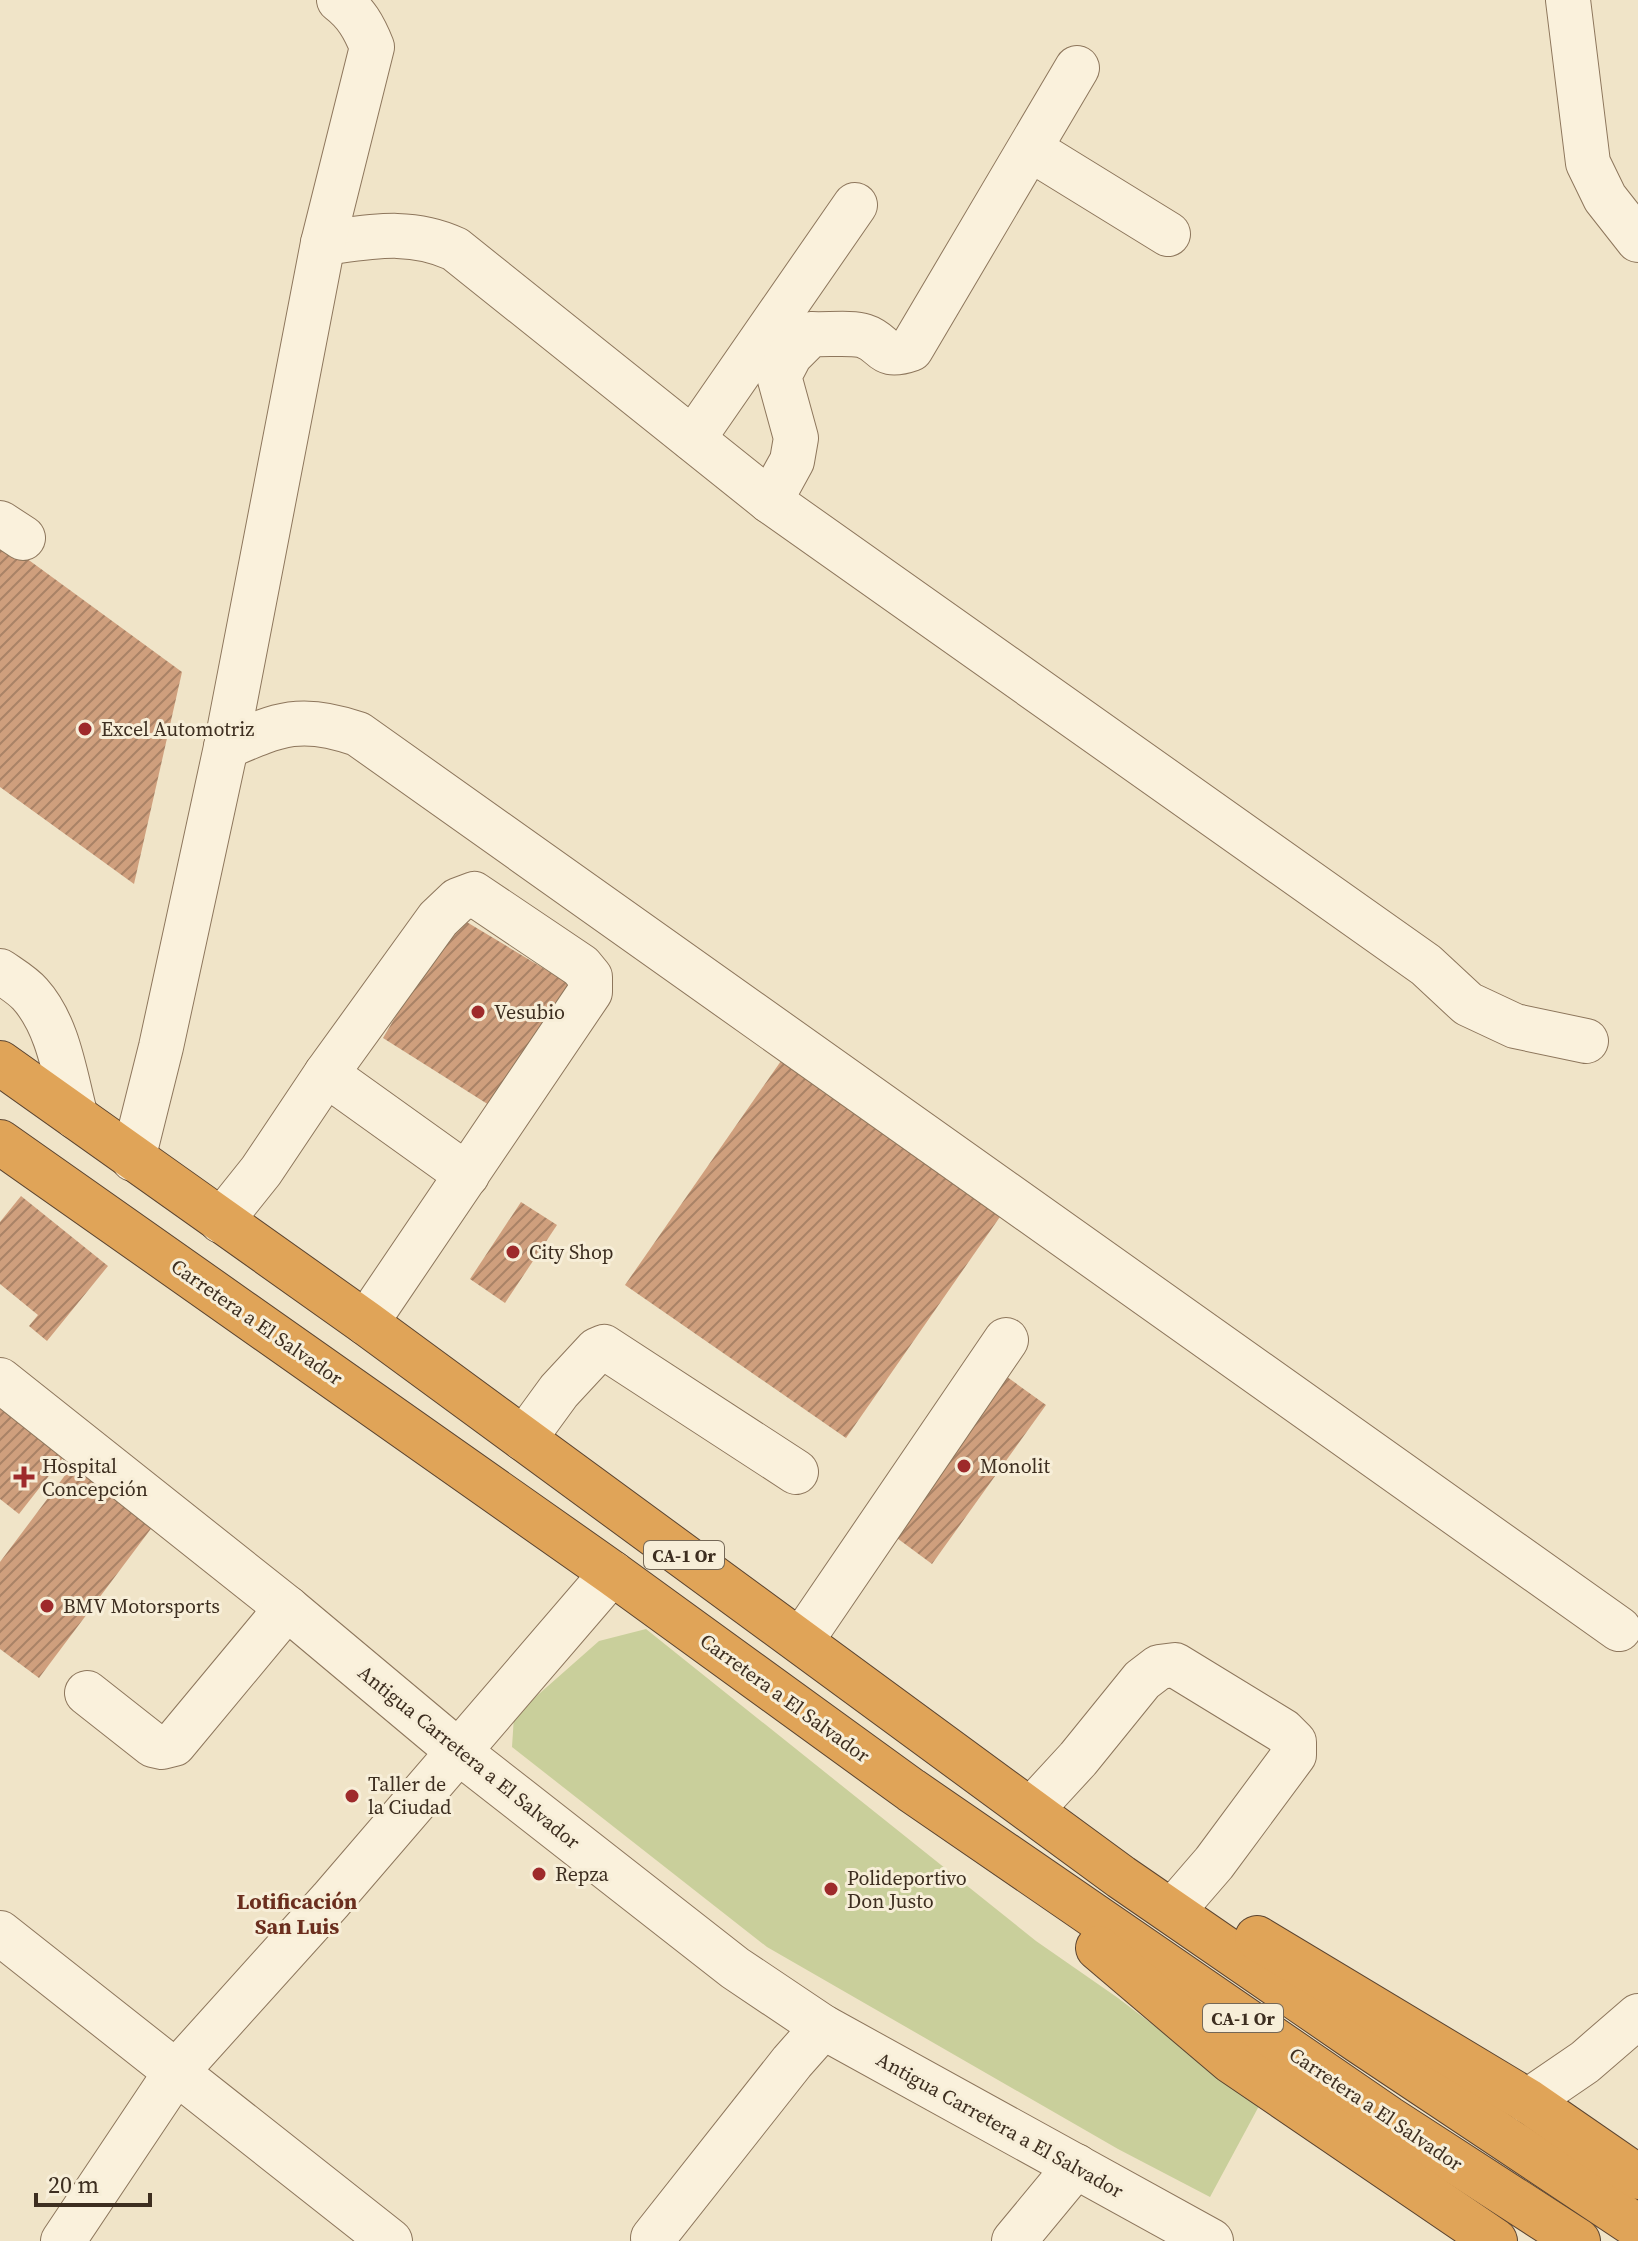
<svg xmlns="http://www.w3.org/2000/svg" width="1638" height="2241" font-family="'Source Serif 4',serif">
  <style>
    .pitch { fill: #c9cf9b }
    .building { fill: url(#building-hatch) }
    .lines { fill: none; stroke-linecap: round; stroke-linejoin: round }
    .minor-casing { stroke: #8d765c; stroke-width: 46 }
    .highway-casing { stroke: #5b4430; stroke-width: 46 }
    .minor { stroke: #faf1dc; stroke-width: 44 }
    .highway { stroke: #e0a458; stroke-width: 44 }
    .poi-dot { fill: #9e2a2b; stroke: #f7eed8; stroke-width: 3 }
    .labels { text-anchor: middle; dominant-baseline: central; stroke-width: 6; stroke-linejoin: round; paint-order: stroke }
    .shield { fill: #f7eed8; stroke: #756857; stroke-width: 2 }
    .shield-label { font-size: 18px; font-weight: bold; fill: #3d2e20 }
    .poi-label { font-size: 20px; fill: #3d2e20; stroke: #f7eed8; text-anchor: start }
    .street-label { font-size: 20px; fill: #3d2e20; stroke: #f7eed8 }
    .neighbourhood-label { font-size: 22px; font-weight: bold; fill: #6b2e1e; stroke: #f7eed8 }
  </style>
  <defs>
    <pattern id="building-hatch" width="6" height="6" patternUnits="userSpaceOnUse" patternTransform="scale(2)"><rect width="6" height="6" fill="#cf9f7d"/><path d="M-1 1l2-2M0 6l6-6M5 7l2-2" fill="none" stroke="#a98266"/></pattern>
  </defs>
  <rect width="100%" height="100%" fill="#f0e4c8"/>
  <path class="pitch" d="M646,1629l390,312 82,57 141,108 -49,91 -92,-48 -351,-202 -255,-200 2,-31 85,-75z"/>
  <g class="building">
    <path d="M0,539l182,133 -48,212 -134,-97z"/>
    <path d="M455,915l118,71 -76,124 -114,-72z"/>
    <path d="M790,1048l221,153 -165,237 -221,-153z"/>
    <path d="M21,1196l87,70 -61,75 -18,-15 9,-11 -38,-31v-62z"/>
    <path d="M521,1202l36,23 -52,78 -35,-24z"/>
    <path d="M996,1369l50,36 -114,159 -50,-37z"/>
    <path d="M0,1402l66,52 -47,60 -19,-15z"/>
    <path d="M72,1466l81,60 -114,152 -39,-29v-87z"/>
  </g>
  <g class="lines">
    <defs>
      <g id="minor">
        <path d="M1568,0l20,163 17,35 33,42"/>
        <path d="M1030,149l138,85"/>
        <path d="M323,243c47,-6 87,-15 132,6l315,252 656,464 42,39 47,22 71,15"/>
        <path d="M693,439l162,-234"/>
        <path d="M770,501l22,-40 4,-23 -17,-62 11,-21 21,-21c14,1 41,-2 53,2 22,7 16,24 47,13l166,-281"/>
        <path d="M0,523l23,15"/>
        <path d="M226,747c53,-23 75,-33 132,-13l1261,895"/>
        <path d="M0,971c10,7 22,14 30,23 29,32 35,83 46,123"/>
        <path d="M326,1074l141,101"/>
        <path d="M133,1159l28,-112 65,-300 97,-504 49,-196c-8,-20 -16,-34 -33,-47"/>
        <path d="M221,1221l40,-50 65,-97 112,-155 20,-19 16,-6 107,72 9,11v15l-224,331"/>
        <path d="M0,1380l287,228 172,144 276,216 88,59 388,214"/>
        <path d="M524,1439l35,-48 38,-41 7,-3 192,125"/>
        <path d="M801,1641l205,-301"/>
        <path d="M87,1693l66,52 9,2 12,-3 113,-136"/>
        <path d="M1031,1810l47,-51 64,-79 17,-13 16,-2 108,66 11,11v13l-80,108 -32,37"/>
        <path d="M0,1933l390,308"/>
        <path d="M1528,2101l57,-39 53,-46"/>
        <path d="M653,2238l139,-176 31,-35"/>
        <path d="M63,2241l113,-169 155,-172 281,-327"/>
        <path d="M1014,2241l62,-75"/>
      </g>
      <g id="highway">
        <path d="M0,1063l366,260 755,554 238,164 279,186"/>
        <path d="M0,1142l612,431 299,217 477,328 190,123"/>
        <path d="M1257,1938l271,163 110,76"/>
        <path d="M1098,1948l133,113 264,180"/>
      </g>
    </defs>
    <use href="#minor" class="minor-casing"/>
    <use href="#highway" class="highway-casing"/>
    <use href="#minor" class="minor"/>
    <use href="#highway" class="highway"/>
  </g>
  <g class="poi-dot">
    <circle cx="85" cy="729" r="8"/>
    <circle cx="478" cy="1012" r="8"/>
    <circle cx="513" cy="1252" r="8"/>
    <circle cx="964" cy="1466" r="8"/>
    <path d="M20 1465h8v8h8v8h-8v8h-8v-8h-8v-8h8z"/>
    <circle cx="47" cy="1606" r="8"/>
    <circle cx="352" cy="1796" r="8"/>
    <circle cx="539" cy="1874" r="8"/>
    <circle cx="831" cy="1889" r="8"/>
  </g>
  <g class="labels">
    <g class="shield">
      <rect x="644" y="1541" width="80" height="28" rx="6"/>
      <rect x="1203" y="2004" width="80" height="28" rx="6"/>
    </g>
    <g class="shield-label">
      <text x="684" y="1555">CA-1 Or</text>
      <text x="1243" y="2018">CA-1 Or</text>
    </g>
    <g class="poi-label">
      <text x="101" y="729">Excel Automotriz</text>
      <text x="494" y="1012">Vesubio</text>
      <text x="529" y="1252">City Shop</text>
      <text x="42" y="1466">Hospital<tspan x="42" dy="23">Concepción</tspan></text>
      <text x="980" y="1466">Monolit</text>
      <text x="63" y="1606">BMV Motorsports</text>
      <text x="368" y="1784">Taller de<tspan x="368" dy="23">la Ciudad</tspan></text>
      <text x="555" y="1874">Repza</text>
      <text x="847" y="1878">Polideportivo<tspan x="847" dy="23">Don Justo</tspan></text>
    </g>
    <g class="street-label">
      <text transform="translate(257 1322) rotate(35)">Carretera a El Salvador</text>
      <text transform="translate(785 1698) rotate(36)">Carretera a El Salvador</text>
      <text transform="translate(469 1757) rotate(39)">Antigua Carretera a El Salvador</text>
      <text transform="translate(1376 2109) rotate(34)">Carretera a El Salvador</text>
      <text transform="translate(1000 2125) rotate(29)">Antigua Carretera a El Salvador</text>
    </g>
    <g class="neighbourhood-label">
      <text x="297" y="1901">Lotificación<tspan x="297" dy="25">San Luis</tspan></text>
    </g>
  </g>
  <path d="M36 2193v12h114v-12" fill="none" stroke="#3d2e20" stroke-width="4"/>
  <text x="48" y="2193" font-size="24" fill="#3d2e20" stroke="#f7eed8" stroke-width="6" paint-order="stroke">20 m</text>
</svg>
